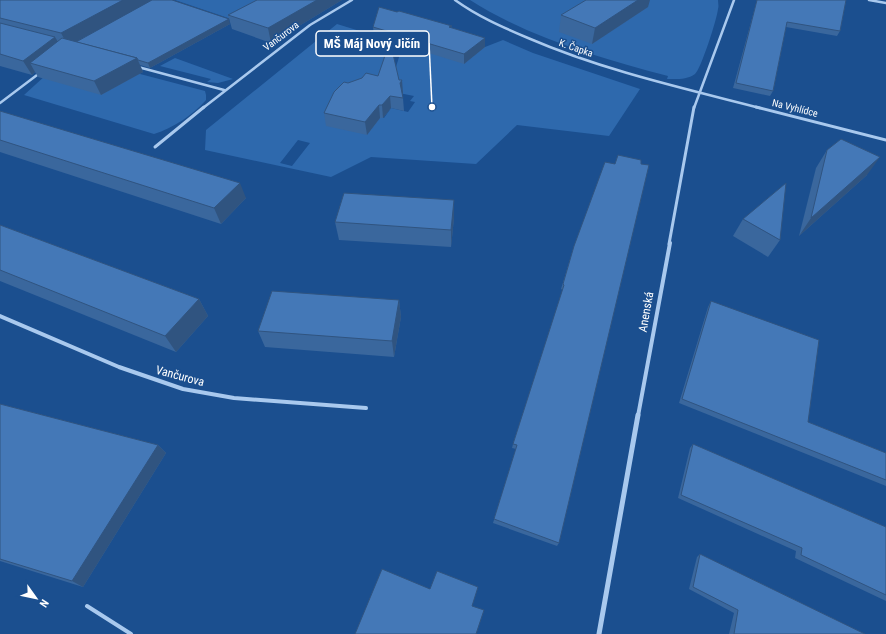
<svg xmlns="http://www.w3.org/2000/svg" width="886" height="634" font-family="'Roboto Condensed',sans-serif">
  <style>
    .green { fill: #2e69ad; fill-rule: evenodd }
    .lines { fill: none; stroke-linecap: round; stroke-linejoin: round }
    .service { stroke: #a9c9ee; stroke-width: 4 }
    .minor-far3 { stroke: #a9c9ee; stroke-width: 2.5 }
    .minor-far2 { stroke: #a9c9ee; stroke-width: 3 }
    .minor-far1 { stroke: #a9c9ee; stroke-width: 4 }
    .minor { stroke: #a9c9ee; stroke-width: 5 }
    .wall { fill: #3a679d }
    .shaded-wall { fill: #305480 }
    .building { fill: #4478b7; stroke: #305480 }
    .labels { text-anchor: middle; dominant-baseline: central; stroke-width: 3; stroke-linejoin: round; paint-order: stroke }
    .far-street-label { font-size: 10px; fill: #fff; stroke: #1b4f8f }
    .street-label { font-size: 12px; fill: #fff; stroke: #1b4f8f }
    .leader { fill: none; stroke: #fff; stroke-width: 1.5 }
    .callout-dot { fill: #fff; stroke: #1b4f8f; stroke-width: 1.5 }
    .callout { fill: #1b4f8f; stroke: #fff; stroke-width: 1.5 }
    .callout-label { font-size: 13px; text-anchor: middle; font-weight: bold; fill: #fff }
  </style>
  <rect width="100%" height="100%" fill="#1b4f8f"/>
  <g class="green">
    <path d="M175,0h110l-42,23z"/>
    <path d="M470,0h248c0,3 1,6 0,9 -1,10 -17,60 -23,65 -8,6 -19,5 -28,5l1,-3c-67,-18 -138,-38 -198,-76z"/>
    <path d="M337,24l65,20 -10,8 -12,66h4l7,-10 17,4 7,-10 -5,-1 4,-5 -15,-3 -9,-7 10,-32 9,-7h76l18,-7 30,13 107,36 -31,47 -92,-11 -41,39 -105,-7 -40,20 -126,-27 1,-20zM298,140l12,3 -18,23 -12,-3z"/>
    <path d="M79,58l126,33 1,4v5c-13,15 -33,28 -52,34l-130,-39 33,-30z"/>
    <path d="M175,58l58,21 -15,4 -11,-1 4,-3 -51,-13z"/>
  </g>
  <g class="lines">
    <path class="service" d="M87,606l44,28"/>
    <g class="minor-far3">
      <path d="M455,0c22,16 47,27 73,38 74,32 154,50 232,70"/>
      <path d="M869,0l17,3"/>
      <path d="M138,67l86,23"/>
      <path d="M0,103l41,-31"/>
      <path d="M203,108l107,-83 42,-25"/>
      <path d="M694,108l40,-108"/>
    </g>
    <g class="minor-far2">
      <path d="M756,107l130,33"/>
      <path d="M155,147l49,-40"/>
      <path d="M669,244l25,-137"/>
    </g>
    <g class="minor-far1">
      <path d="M0,316l119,51 64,22 51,9 132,10"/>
      <path d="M638,416l32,-173"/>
    </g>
    <path class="minor" d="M599,634l39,-219"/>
  </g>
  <g class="wall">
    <path d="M0,0l230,24 -80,44 -10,-3 3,7 -42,23 -63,-18 -3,-5 -3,3 -32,-9z"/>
    <path d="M257,0h85l-71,43 -39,-14 -4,-14z"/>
    <path d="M757,0h89l-6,31 -3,5 -51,-9 -13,64 -3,5 -37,-8z"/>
    <path d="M648,7l-56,37 -33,-12 2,-17z"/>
    <path d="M373,27l79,1 33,10v9l-21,17 -90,-28z"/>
    <path d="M378,76l21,4 4,13 -1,1 1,4 1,13 -13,-3 -8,10h-3l-13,17 -41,-9 -2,-13 24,-30z"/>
    <path d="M0,111l246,87 -25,26 -221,-72z"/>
    <path d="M827,150l40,25 -68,61 17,-68z"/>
    <path d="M454,218l-3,29 -112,-7 -4,-18z"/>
    <path d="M743,219l37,21 -12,17 -35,-21z"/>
    <path d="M0,225l199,74 9,17 -32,36 -176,-71z"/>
    <path d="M574,246l-15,297 -2,3 -64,-23 23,-74 -4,-1 1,-4 50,-154 -2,-1z"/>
    <path d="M399,300l2,17 -7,40 -129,-10 -7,-16z"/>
    <path d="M711,301l97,121 78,31v33l-207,-83 29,-96z"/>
    <path d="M0,404l158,41 8,8 -83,134 -83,-26z"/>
    <path d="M693,444l193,83v74l-91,-43 1,-7 -118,-53 12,-50z"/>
    <path d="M700,554l165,80h-136l5,-21 -45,-24 8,-32z"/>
  </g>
  <g class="shaded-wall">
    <path d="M123,0h30l-85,46 -7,-13z"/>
    <path d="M317,0h25l-71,43 -3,-15z"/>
    <path d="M638,0h12l-2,7 -56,37 3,-16z"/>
    <path d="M229,19l1,5 -80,44 -2,-5z"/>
    <path d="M55,37l8,13 -33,13 5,9 -3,3 -9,-14z"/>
    <path d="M485,38v9l-21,17v-10z"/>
    <path d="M137,58l6,14 -42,23 -7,-14z"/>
    <path d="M402,80l1,13 -2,3 -1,-13z"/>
    <path d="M390,96l1,12 -8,10 -1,-13z"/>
    <path d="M379,105l1,13 -13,17 -2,-13z"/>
    <path d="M880,157l-13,18 -68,61 12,-18z"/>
    <path d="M240,183l6,15 -25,26 -7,-16z"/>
    <path d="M454,200v18l-3,29v-17z"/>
    <path d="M199,299l9,17 -32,36 -11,-16z"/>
    <path d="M399,300l2,17 -7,40 -2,-16z"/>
    <path d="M158,445l8,8 -83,134 -11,-6z"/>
  </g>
  <g class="building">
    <path d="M0,0h123l-62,33 -61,-15z"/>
    <path d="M152,0h20l57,19 -81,44 -10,-3 -1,-2 -61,-16z"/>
    <path d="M257,0h60l-49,28 -40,-13z"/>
    <path d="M586,0h52l-43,28 -34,-13z"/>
    <path d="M757,0h89l-6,31 -53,-9 -14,69 -37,-8z"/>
    <path d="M379,7l18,5 2,-1 53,15 -3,1 36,11 -21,16 -91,-27z"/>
    <path d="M0,23l55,14 -32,24 -23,-7z"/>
    <path d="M62,38l75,20 -43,23 -64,-18z"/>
    <path d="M390,41l9,39h3l-2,3 3,15 -13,-2 -8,9h-3l-14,17 -41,-9 10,-21 10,-10 4,1 14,-5 4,-5 12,3z"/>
    <path d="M0,111l240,72 -26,25 -214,-68z"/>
    <path d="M841,139l39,18 -69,61 16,-68z"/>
    <path d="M618,155l23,5v4l8,1 -90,378 -65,-24 23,-74 -4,-1 51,-159 -1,-1 11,-38 31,-84 10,2z"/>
    <path d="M786,183l-6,57 -37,-21z"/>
    <path d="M344,193l110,7 -3,30 -116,-8z"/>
    <path d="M0,225l199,74 -34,37 -165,-66z"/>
    <path d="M272,291l127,9 -7,41 -134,-10z"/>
    <path d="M711,301l108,39 -11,82 78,31v27l-204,-81z"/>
    <path d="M0,404l158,41 -86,136 -72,-22z"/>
    <path d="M693,444l193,83v68l-85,-40 1,-7 -121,-53z"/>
    <path d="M700,554l165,80h-131l4,-24 -45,-23z"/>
    <path d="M382,569l48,20 7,-18 41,16 -6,19 12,4 -8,24h-121z"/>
  </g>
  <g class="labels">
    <g class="far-street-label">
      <text transform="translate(281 36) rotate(-37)">Vančurova</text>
      <text transform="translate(576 48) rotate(19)">K. Čapka</text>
      <text transform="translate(795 108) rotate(14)">Na Vyhlídce</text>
    </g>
    <g class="street-label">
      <text transform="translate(646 312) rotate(-80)">Anenská</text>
      <text transform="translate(180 376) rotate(15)">Vančurova</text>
    </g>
  </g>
  <path class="leader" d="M432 107L429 43"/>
  <circle class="callout-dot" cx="432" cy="107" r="4"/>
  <rect class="callout" x="316" y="31" width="113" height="25" rx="4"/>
  <g class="callout-label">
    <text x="372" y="48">MŠ Máj Nový Jičín</text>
  </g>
  <g transform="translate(36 598) rotate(123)" stroke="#1b4f8f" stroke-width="3" paint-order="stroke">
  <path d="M0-3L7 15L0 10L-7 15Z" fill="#ffffff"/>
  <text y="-6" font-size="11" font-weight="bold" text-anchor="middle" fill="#ffffff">N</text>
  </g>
</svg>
